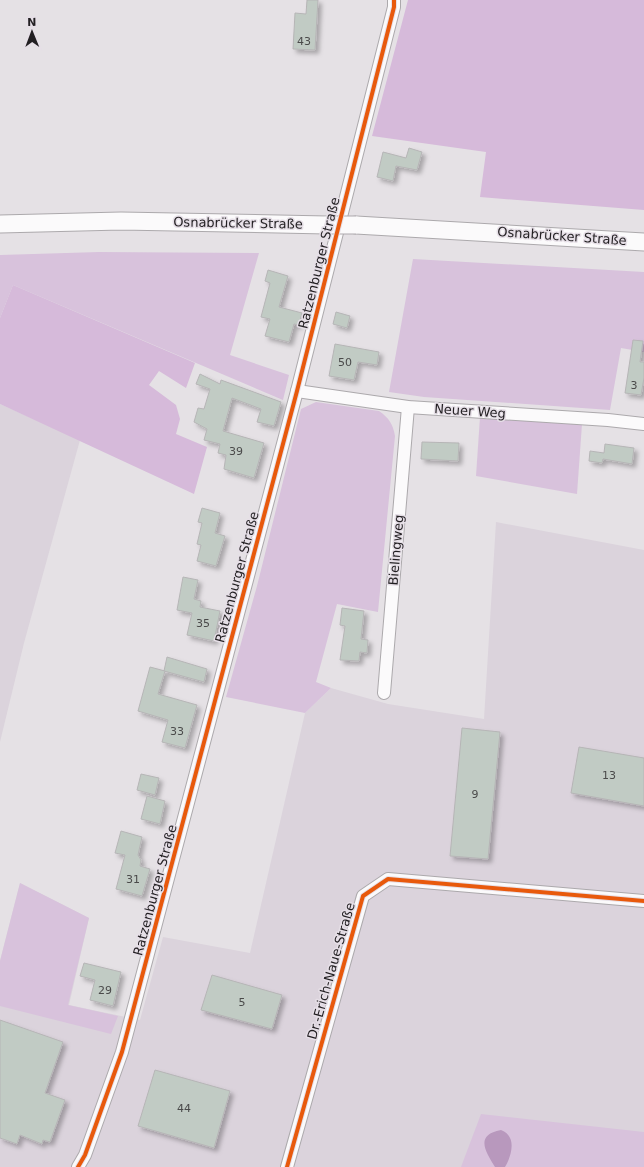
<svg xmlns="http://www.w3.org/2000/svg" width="644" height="1167" font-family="'DejaVu Sans',sans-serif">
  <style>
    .built { fill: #dbd3dc }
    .green { fill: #d8c2dc }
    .forest { fill: #d6bada }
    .water { fill: #b898bd }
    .building { fill: #c1cbc4; stroke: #b6b5b6; filter: url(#shadow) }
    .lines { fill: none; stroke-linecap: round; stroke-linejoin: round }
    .street-casing { stroke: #aca9ac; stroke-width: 14 }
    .secondary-casing { stroke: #aca9ac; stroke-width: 19 }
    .street { stroke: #fbfafb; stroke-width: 12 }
    .secondary { stroke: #fbfafb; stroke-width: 17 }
    .secondary-bridge-casing { stroke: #aca9ac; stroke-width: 19; stroke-linecap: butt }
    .secondary-bridge { stroke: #fbfafb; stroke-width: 17 }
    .cycleway-casing { stroke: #e6dfe7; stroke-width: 6 }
    .cycleway { stroke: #e8590c; stroke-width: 4 }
    .labels { text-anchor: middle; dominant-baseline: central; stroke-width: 3; stroke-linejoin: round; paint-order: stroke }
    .number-label { font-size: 11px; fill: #4a4a4a }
    .street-label { font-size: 13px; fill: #221f22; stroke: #e6dfe7 }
  </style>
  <defs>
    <filter id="shadow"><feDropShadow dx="3.5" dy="3.5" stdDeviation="2" flood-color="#0004"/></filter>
  </defs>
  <rect width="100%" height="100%" fill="#e5e1e5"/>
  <g class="built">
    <path d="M0,404l80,36 -56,203 -24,99z"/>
    <path d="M496,522l148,28v617h-644v-206l20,-78 69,35 -20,87 71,15 23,-83 87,16 55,-240 26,-25 57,16 96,15z"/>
  </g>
  <g class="green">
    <path d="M99,252l160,1 -29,102 59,20 -6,25 -270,-115 -13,33v-63z"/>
    <path d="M413,259l231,13v80l-23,-4 -11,62 -186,-13 -35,-5z"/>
    <path d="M316,402l63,9c10,7 14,13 16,25l-17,176 -41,-8 -21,78 15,6 -26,25 -79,-16 31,-111 44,-177z"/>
    <path d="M480,417l102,7 -5,70 -101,-18z"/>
    <path d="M20,883l69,35 -21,87 50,11 -7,18 -111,-28v-45z"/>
    <path d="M481,1114l163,18v35h-183z"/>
  </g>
  <g class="forest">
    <path d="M408,0h236v210l-164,-13 6,-45 -114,-16z"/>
    <path d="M13,285l182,78 -9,25 -27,-17 -10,14 27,20 4,14 -4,15 31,13 -13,47 -194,-90v-86z"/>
  </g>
  <path class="water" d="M501,1130c16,6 11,25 4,37h-10c-9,-15 -21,-32 6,-37z"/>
  <g class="building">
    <path d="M307,0h11l-3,50 -22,-1 2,-36 11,1z"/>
    <path d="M409,148l13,4 -5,18 -21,-4 -3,15 -16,-4 6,-25 23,6z"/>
    <path d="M268,270l20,6 -9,31 23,6 -3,12 -5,-1 -5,18 -24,-6 5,-17 -9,-2 9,-34 -5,-2z"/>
    <path d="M336,312l14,4 -3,12 -14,-4z"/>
    <path d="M633,340l10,1 -3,21h4v16l-3,17 -16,-2z"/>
    <path d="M335,344l44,8 -2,13 -19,-3 -4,18 -25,-4z"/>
    <path d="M200,374l20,10 1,-4 60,22 -7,24 -17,-4 4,-13 -29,-11 -9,33 41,12 -10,35 -30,-9 2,-14 -8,-2 2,-9 -16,-4 3,-11 -13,-7 4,-14 6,1 6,-20 -14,-5z"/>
    <path d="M422,442l37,1 -1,18 -37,-2z"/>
    <path d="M605,444l29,4 -2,16 -29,-5 -1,4 -13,-2 1,-10 14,2z"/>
    <path d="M202,508l18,5 -5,20 10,3 -9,30 -19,-5 4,-16 -4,-1 5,-21 -4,-1z"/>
    <path d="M183,577l15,3 -4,19 7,2 -1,6 20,4 -6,30 -27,-6 5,-22 -15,-3z"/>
    <path d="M342,608l22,3 -3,28 7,1 -1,13 -7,-1 -1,9 -19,-1 5,-34 -5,-1z"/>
    <path d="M167,657l40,12 -3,13 -40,-11z"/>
    <path d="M150,667l15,4 -7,23 39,11 -12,43 -23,-6 6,-22 -30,-9z"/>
    <path d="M462,728l38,4 -12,127 -38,-3z"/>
    <path d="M579,747l65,11v48l-73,-13z"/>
    <path d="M141,774l18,4 -4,17 -18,-5z"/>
    <path d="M147,796l18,5 -5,23 -19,-5z"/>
    <path d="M121,831l21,6 -4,18 3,5 -1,6 10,3 -8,27 -26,-7 9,-34 -10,-2z"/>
    <path d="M84,963l37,9 -8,34 -23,-6 5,-20 -15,-4z"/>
    <path d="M212,975l70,20 -10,34 -71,-19z"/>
    <path d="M0,1020l63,22 -18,51 20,7 -15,42 -7,-2 -1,4 -22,-9 -3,9 -17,-6z"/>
    <path d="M155,1070l75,21 -16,57 -76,-22z"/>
  </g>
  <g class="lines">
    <defs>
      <g id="street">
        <path d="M297,391l111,16 200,13 36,4"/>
        <path d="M384,693l24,-286"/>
        <path d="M78,1167l7,-12 37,-103 175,-661 97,-384v-7"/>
        <path d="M287,1167l76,-271 25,-17 256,22"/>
      </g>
      <g id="secondary">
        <path d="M0,224l121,-3 206,4"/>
        <path d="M356,225l288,17"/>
      </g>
    </defs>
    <use href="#street" class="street-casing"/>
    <use href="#secondary" class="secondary-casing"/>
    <use href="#street" class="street"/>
    <use href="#secondary" class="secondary"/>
    <defs>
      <path id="secondary-bridge" d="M327,225h29"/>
    </defs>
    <use href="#secondary-bridge" class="secondary-bridge-casing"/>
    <use href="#secondary-bridge" class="secondary-bridge"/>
    <defs>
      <g id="cycleway">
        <path d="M78,1167l7,-12 37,-103 175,-661 97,-384v-7"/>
        <path d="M287,1167l76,-271 25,-17 256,22"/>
      </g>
    </defs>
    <use href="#cycleway" class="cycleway-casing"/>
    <use href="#cycleway" class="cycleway"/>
  </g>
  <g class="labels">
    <g class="number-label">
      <text x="304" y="41">43</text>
      <text x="345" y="362">50</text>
      <text x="634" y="385">3</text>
      <text x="236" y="451">39</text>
      <text x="203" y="623">35</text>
      <text x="177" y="731">33</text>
      <text x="609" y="775">13</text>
      <text x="475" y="794">9</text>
      <text x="133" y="879">31</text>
      <text x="105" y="990">29</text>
      <text x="242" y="1002">5</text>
      <text x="184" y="1108">44</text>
    </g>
    <g class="street-label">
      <text transform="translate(238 223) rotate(1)">Osnabrücker Straße</text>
      <text transform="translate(562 236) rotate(4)">Osnabrücker Straße</text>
      <text transform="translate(319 263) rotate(-76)">Ratzenburger Straße</text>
      <text transform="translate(470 411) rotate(4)">Neuer Weg</text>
      <text transform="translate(396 550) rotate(-85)">Bielingweg</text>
      <text transform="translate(237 577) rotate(-75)">Ratzenburger Straße</text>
      <text transform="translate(155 890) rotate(-75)">Ratzenburger Straße</text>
      <text transform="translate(331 971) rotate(-74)">Dr.-Erich-Naue-Straße</text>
    </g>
  </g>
  <g transform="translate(32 32) rotate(359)" stroke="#e6dfe7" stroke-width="3" paint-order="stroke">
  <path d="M0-3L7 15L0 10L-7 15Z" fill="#221f22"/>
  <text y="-6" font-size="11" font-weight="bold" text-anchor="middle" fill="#221f22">N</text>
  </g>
</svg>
